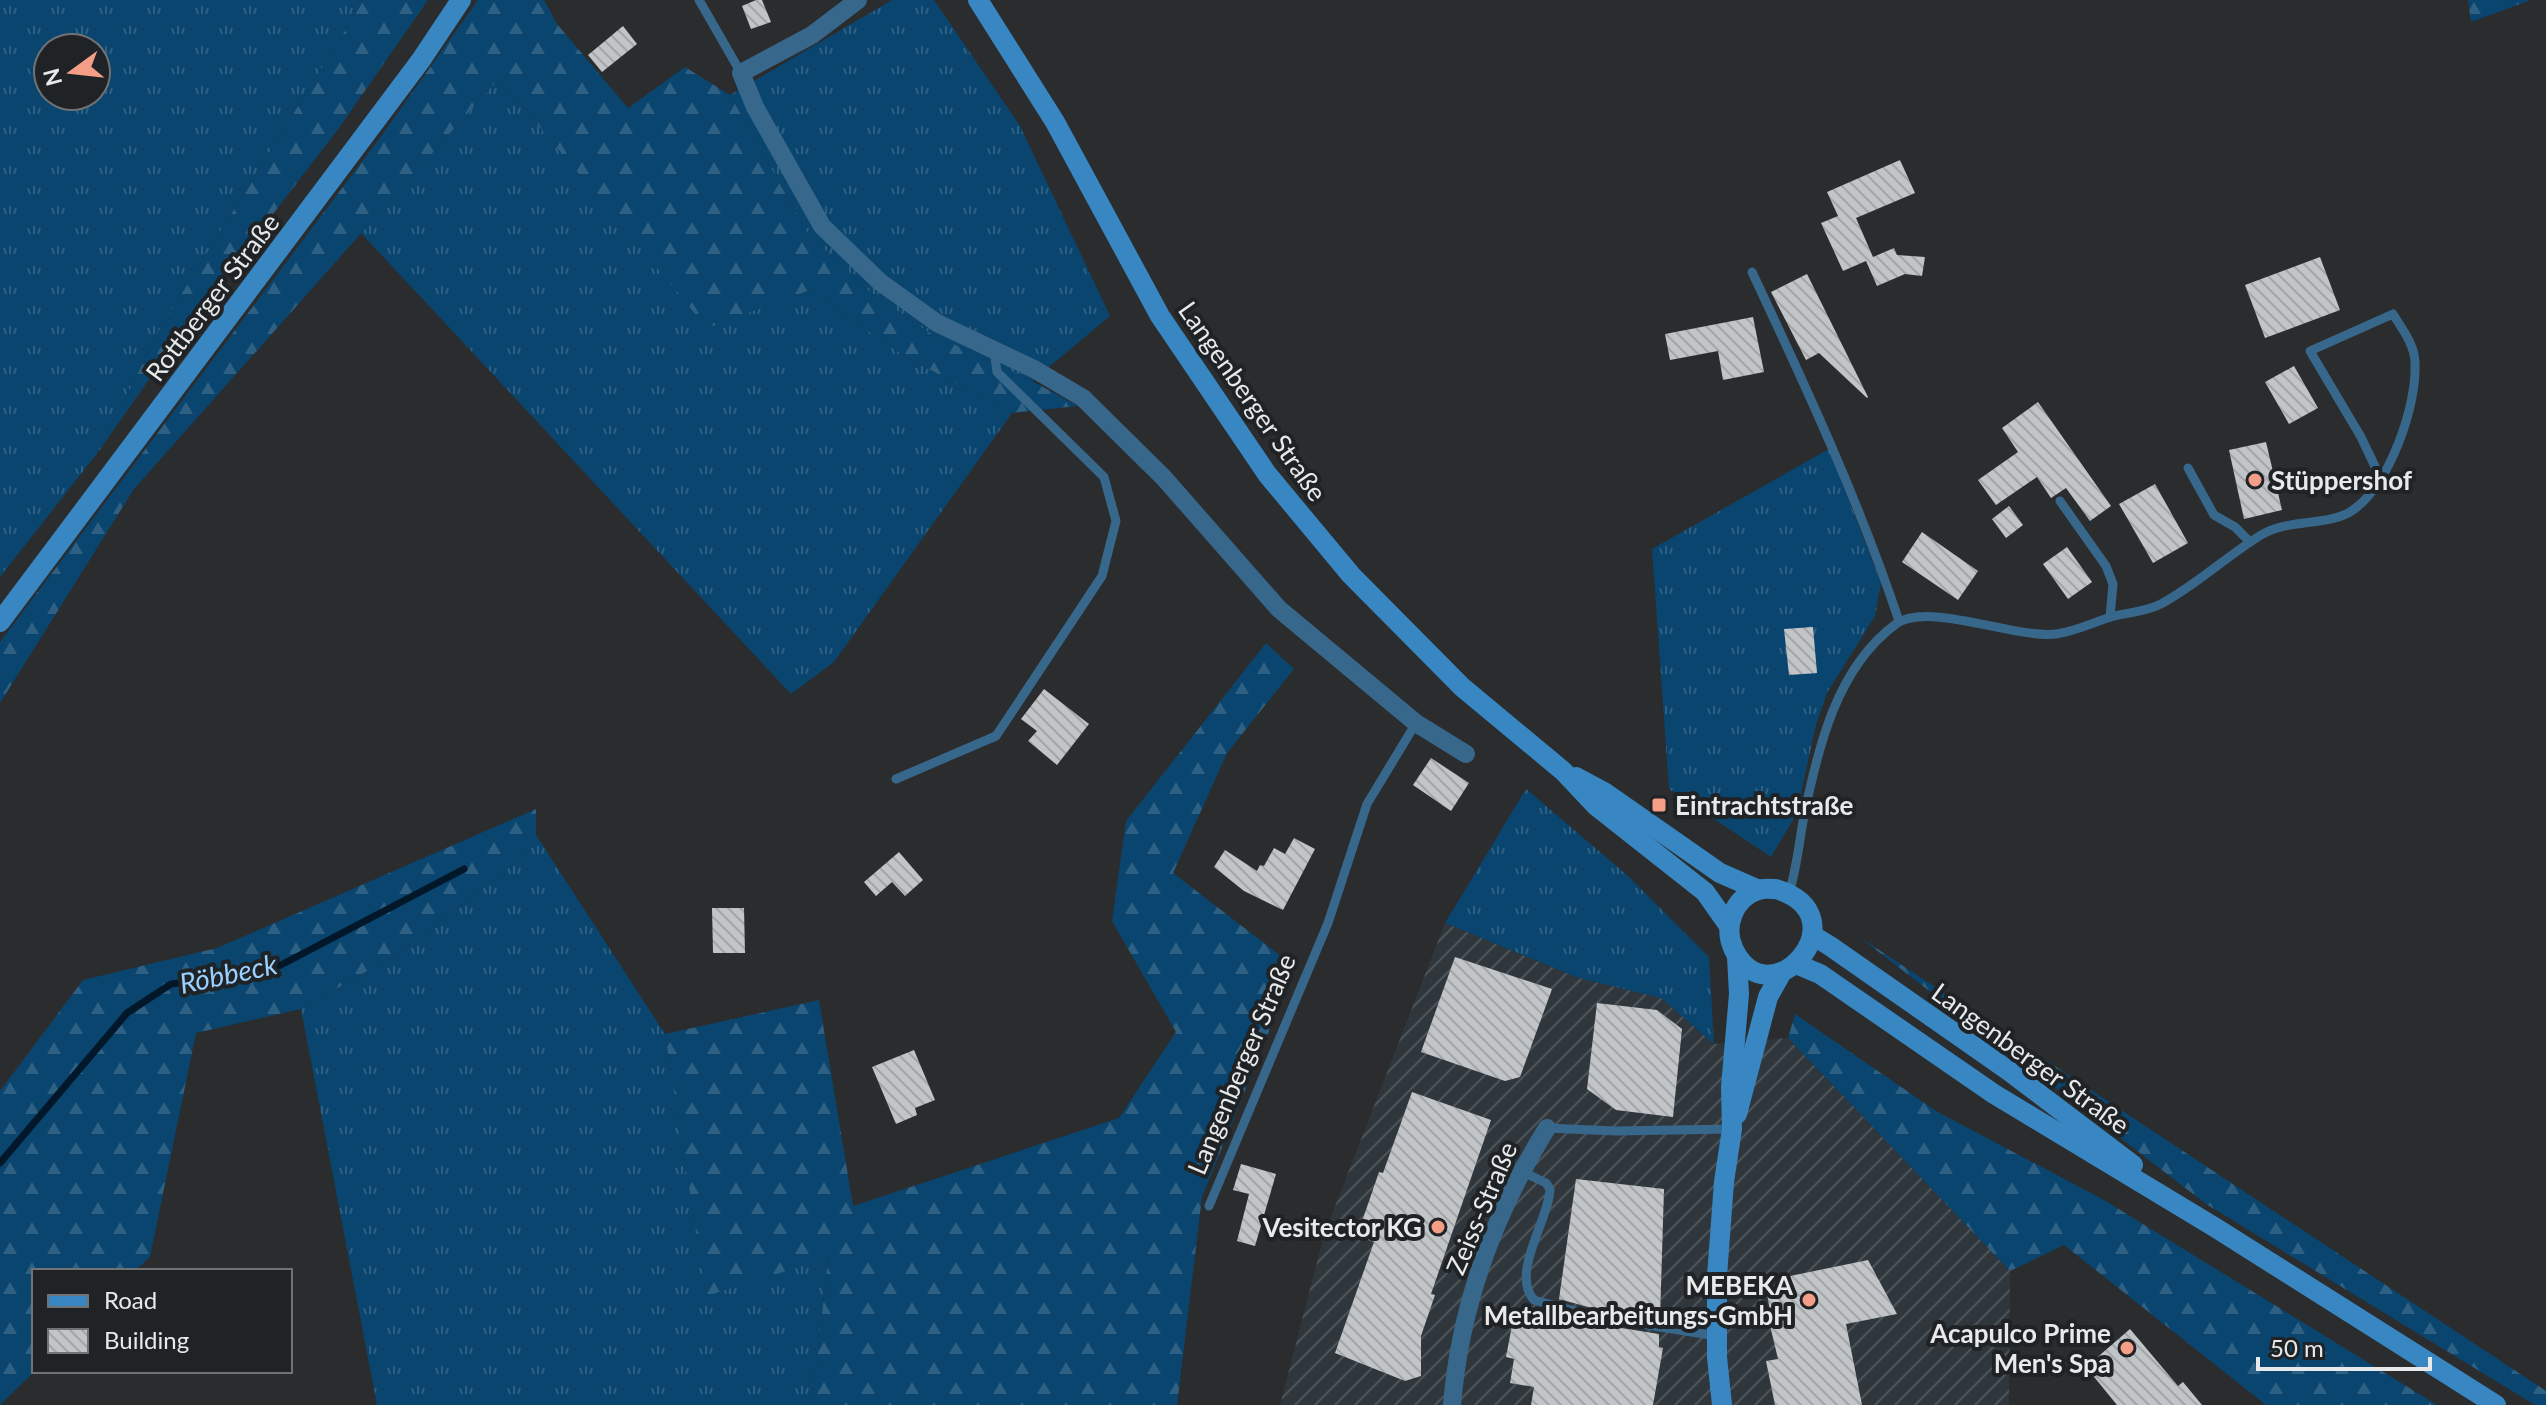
<svg xmlns="http://www.w3.org/2000/svg" width="2546" height="1405" font-family="Lato,sans-serif">
  <style>
    .industrial { fill: url(#industrial-furrows) }
    .grass { fill: url(#grass-tufts); fill-rule: evenodd }
    .forest { fill: url(#forest-firs) }
    .lines { fill: none; stroke-linecap: round; stroke-linejoin: round }
    .stream { stroke: #02182a; stroke-width: 7 }
    .building { fill: url(#building-back-hatch) }
    .lane { stroke: #38678c; stroke-width: 9 }
    .street { stroke: #38678c; stroke-width: 18 }
    .secondary { stroke: #3887c3; stroke-width: 20 }
    .poi-dot { fill: #f49e88; stroke: #202325; stroke-width: 3 }
    .labels { text-anchor: middle; dominant-baseline: central; stroke-width: 8; stroke-linejoin: round; paint-order: stroke }
    .street-label { font-size: 26px; fill: #e7e9ea; stroke: #202325 }
    .poi-label { font-size: 26px; font-weight: bold; fill: #e7e9ea; stroke: #202325; text-anchor: end }
    .water-label { font-size: 28px; font-style: italic; fill: #99d0ff; stroke: #202325 }
  </style>
  <defs>
    <pattern id="industrial-furrows" width="10" height="10" patternUnits="userSpaceOnUse" patternTransform="scale(2)"><rect width="10" height="10" fill="#2f373d"/><path d="M-1 1l2-2M0 10L10 0M9 11l2-2" fill="none" stroke="#4d5459"/></pattern>
    <pattern id="grass-tufts" width="24" height="20" patternUnits="userSpaceOnUse" patternTransform="scale(2)"><rect width="24" height="20" fill="#09456e"/><path d="M3 7l-1-3M5 7V3M7 7l1-3M15 17l-1-3M17 17v-4M19 17l1-3" fill="none" stroke="#2d6083"/></pattern>
    <pattern id="forest-firs" width="22" height="20" patternUnits="userSpaceOnUse" patternTransform="scale(2)"><rect width="22" height="20" fill="#09456e"/><path d="M5 1l3.5 6h-7zM16 11l3.5 6h-7z" fill="#2d6083"/></pattern>
    <pattern id="building-back-hatch" width="6" height="6" patternUnits="userSpaceOnUse" patternTransform="scale(2)"><rect width="6" height="6" fill="#c2c5c8"/><path d="M-1 5l2 2M0 0l6 6M5-1l2 2" fill="none" stroke="#a3a5a8"/></pattern>
  </defs>
  <rect width="100%" height="100%" fill="#2a2c2e"/>
  <path class="industrial" d="M1445,923l134,55 82,20 53,46 74,-6 222,233 -1,134h-729l44,-170z"/>
  <g class="grass">
    <path d="M0,0h364l-203,327 -62,124 -99,126zM48,48h48v48h-48z"/>
    <path d="M892,0h42l86,126 90,190 -78,65 -104,-49 -58,-40 -62,-58 -78,-139z"/>
    <path d="M499,78l208,249 103,-37 94,66 108,57 -178,249 -43,32 -430,-461z"/>
    <path d="M1829,449l52,134 -6,33 -48,77 -11,32 -20,90 -25,42 -102,-68 -17,-240z"/>
    <path d="M1526,789l101,86 82,82 5,87 -53,-46 -82,-20 -134,-55z"/>
    <path d="M536,835l129,199 41,261 122,-38 -16,148h-435l-76,-396 99,-57 120,-93z"/>
  </g>
  <g class="forest">
    <path d="M364,0h64l-89,128 -161,210 -79,113 62,-124z"/>
    <path d="M478,0h66l13,24 71,84 57,-41 45,28 78,139 62,58 58,40 104,49 46,25 -66,7 -108,-57 -94,-66 -103,38 -208,-250 -365,411 -134,214v-61l379,-503z"/>
    <path d="M2468,0h63l-60,22z"/>
    <path d="M1266,643l28,26 -67,84 -54,120 122,94 -93,230 -25,208h-365l16,-147 -122,38 -41,-262 154,-34 34,206 266,-88 57,-86 -64,-111 14,-100z"/>
    <path d="M536,809v26l-16,24 -120,93 -99,57 -105,24 -46,224 -15,14h-101l1,100 -35,34v-314l83,-111 134,-32z"/>
    <path d="M1858,936l688,455v14h-11l-329,-201z"/>
    <path d="M1795,1014l141,97 168,89 333,205h-171l-202,-160 -54,26 -222,-233z"/>
  </g>
  <g class="lines">
    <path class="stream" d="M0,1163l127,-150 44,-29 65,-8 45,-11 183,-96"/>
  </g>
  <g class="building">
    <path d="M756,0h6l9,22 -20,7 -9,-23z"/>
    <path d="M623,26l14,18 -35,28 -14,-17z"/>
    <path d="M1900,160l15,33 -59,25 17,39 21,-9 3,7 28,2 -3,19 -17,-2 -28,12 -11,-25 -23,10 -22,-48 17,-7 -11,-24z"/>
    <path d="M2320,257l20,53 -75,28 -20,-53z"/>
    <path d="M1807,274l61,123 -1,1 -48,-45 -13,7 -35,-68z"/>
    <path d="M1753,317l11,55 -41,8 -5,-29 -48,9 -5,-26z"/>
    <path d="M2294,366l24,42 -29,16 -24,-42z"/>
    <path d="M2038,402l73,104 -21,15 -24,-33 -15,10 -14,-21 -41,28 -18,-25 40,-28 -16,-24z"/>
    <path d="M2266,442l16,68 -38,9 -15,-69z"/>
    <path d="M2155,484l33,59 -35,20 -34,-59z"/>
    <path d="M2009,506l14,19 -17,13 -14,-19z"/>
    <path d="M1922,532l56,39 -20,29 -56,-38z"/>
    <path d="M2067,547l25,35 -24,17 -25,-35z"/>
    <path d="M1813,627l4,46 -28,2 -5,-46z"/>
    <path d="M1044,689l45,35 -32,41 -29,-24 9,-10 -16,-12z"/>
    <path d="M1431,758l38,25 -18,28 -38,-26z"/>
    <path d="M1294,838l21,11 -32,61 -39,-19 -30,-24 11,-17 32,21 3,-6 4,1 10,-18 11,6z"/>
    <path d="M899,852l24,28 -18,16 -13,-14 -16,14 -12,-14z"/>
    <path d="M712,908h32l1,45h-32z"/>
    <path d="M1455,957l97,32 -32,88 -15,4 -84,-29z"/>
    <path d="M1597,1003l60,7 25,19 -9,88 -57,-7 -29,-21z"/>
    <path d="M914,1050l21,50 -20,8 2,7 -21,9 -24,-57z"/>
    <path d="M1412,1092l79,28 -60,174 4,1 -14,41v40l-16,5 -70,-28 39,-111 -17,-6 22,-64 4,1z"/>
    <path d="M1241,1164l35,10 -21,72 -18,-5 12,-47 -16,-4z"/>
    <path d="M1576,1179l88,10 -4,130 -61,-9 -40,-11z"/>
    <path d="M1868,1260l29,54 -51,10 16,81h-87l-9,-44 12,-2 -10,-42 3,-1 -4,-22 26,-5 -3,-13z"/>
    <path d="M1557,1314l39,10 63,10v13l4,1 -10,57h-122l3,-18 -24,-4 4,-24 -8,-2 7,-37 42,8z"/>
    <path d="M2130,1329l48,57 5,-4 19,23h-85l-31,-38z"/>
  </g>
  <g class="lines">
    <g class="lane">
      <path d="M699,0l42,73"/>
      <path d="M1752,272c54,115 107,229 147,349"/>
      <path d="M2188,468l26,47 21,12 15,15"/>
      <path d="M2060,501l46,65 7,18 -3,33"/>
      <path d="M896,779l100,-43 106,-160 14,-55 -12,-44 -107,-105 -3,-22"/>
      <path d="M1789,893c8,-25 10,-51 15,-77 14,-69 33,-149 92,-192 32,-23 119,15 160,10 21,-3 38,-12 58,-18 15,-3 33,-5 47,-12 35,-19 66,-48 100,-69 28,-17 68,-8 92,-25 37,-26 64,-104 62,-147 0,-18 -13,-34 -22,-49l-83,37 51,86 19,40"/>
      <path d="M1547,1128l69,3 115,-2"/>
      <path d="M1521,1171l25,12 4,6c-1,31 -40,84 -16,111l63,17 120,19"/>
      <path d="M1209,1206l119,-283 39,-119 49,-81"/>
    </g>
    <g class="street">
      <path d="M858,0l-46,35 -71,38 14,34 67,119 58,56 57,41 97,46 49,29 81,80 115,131 137,114 50,31"/>
      <path d="M1452,1405c8,-99 43,-193 95,-277"/>
    </g>
    <g class="secondary">
      <path d="M978,0l77,122 105,194 107,158 84,101 111,112 101,84 33,35 109,86 24,34"/>
      <path d="M0,622l421,-562 40,-60"/>
      <path d="M1576,777l28,15 116,81 39,17"/>
      <path d="M1776,889c88,27 -6,133 -42,61 -11,-22 -1,-52 24,-60 5,-2 13,-1 18,-1z"/>
      <path d="M1812,935l18,11 179,125 124,94"/>
      <path d="M1796,964l24,10 174,120 222,134 280,177"/>
      <path d="M1737,1114l31,-117 14,-25"/>
      <path d="M1722,1405l-5,-48v-81l7,-94 8,-53 -1,-42 8,-93 -2,-37"/>
    </g>
  </g>
  <g class="poi-dot">
    <circle cx="2255" cy="480" r="8"/>
    <rect x="1651" y="797" width="16" height="16" rx="4"/>
    <circle cx="1438" cy="1227" r="8"/>
    <circle cx="1809" cy="1300" r="8"/>
    <circle cx="2127" cy="1348" r="8"/>
  </g>
  <g class="labels">
    <g class="street-label">
      <text transform="translate(212 297) rotate(-53)">Rottberger Straße</text>
      <text transform="translate(1253 401) rotate(55)">Langenberger Straße</text>
      <text transform="translate(2031 1058) rotate(36)">Langenberger Straße</text>
      <text transform="translate(1241 1064) rotate(-67)">Langenberger Straße</text>
      <text transform="translate(1481 1208) rotate(-67)">Zeiss-Straße</text>
    </g>
    <g class="poi-label">
      <text x="2271" y="480" text-anchor="start">Stüppershof</text>
      <text x="1675" y="805" text-anchor="start">Eintrachtstraße</text>
      <text x="1422" y="1227">Vesitector KG</text>
      <text x="1793" y="1285">MEBEKA<tspan x="1793" dy="30">Metallbearbeitungs-GmbH</tspan></text>
      <text x="2111" y="1333">Acapulco Prime<tspan x="2111" dy="30">Men's Spa</tspan></text>
    </g>
    <g class="water-label">
      <text transform="translate(228 973) rotate(-12)">Röbbeck</text>
    </g>
  </g>
  <rect x="32" y="1269" width="260" height="104" fill="#202325" stroke="#707274" stroke-width="2"/>
  <rect x="48" y="1295" width="40" height="12" fill="#3887c3" stroke="#707274" stroke-width="2"/>
  <text x="104" y="1309" font-size="24" fill="#e7e9ea">Road</text>
  <rect x="48" y="1329" width="40" height="24" fill="url(#building-back-hatch)" stroke="#707274" stroke-width="2"/>
  <text x="104" y="1349" font-size="24" fill="#e7e9ea">Building</text>
  <g transform="translate(72 72) rotate(255)"><circle r="38" fill="#202325" stroke="#707274" stroke-width="2"/>
  <path d="M0-6L14 30L0 20L-14 30Z" fill="#f49e88"/>
  <text y="-12" font-size="22" font-weight="bold" text-anchor="middle" fill="#e7e9ea">N</text>
  </g>
  <path d="M2258 1357v12h172v-12" fill="none" stroke="#e7e9ea" stroke-width="4"/>
  <text x="2270" y="1357" font-size="24" fill="#e7e9ea" stroke="#202325" stroke-width="6" paint-order="stroke">50 m</text>
</svg>
